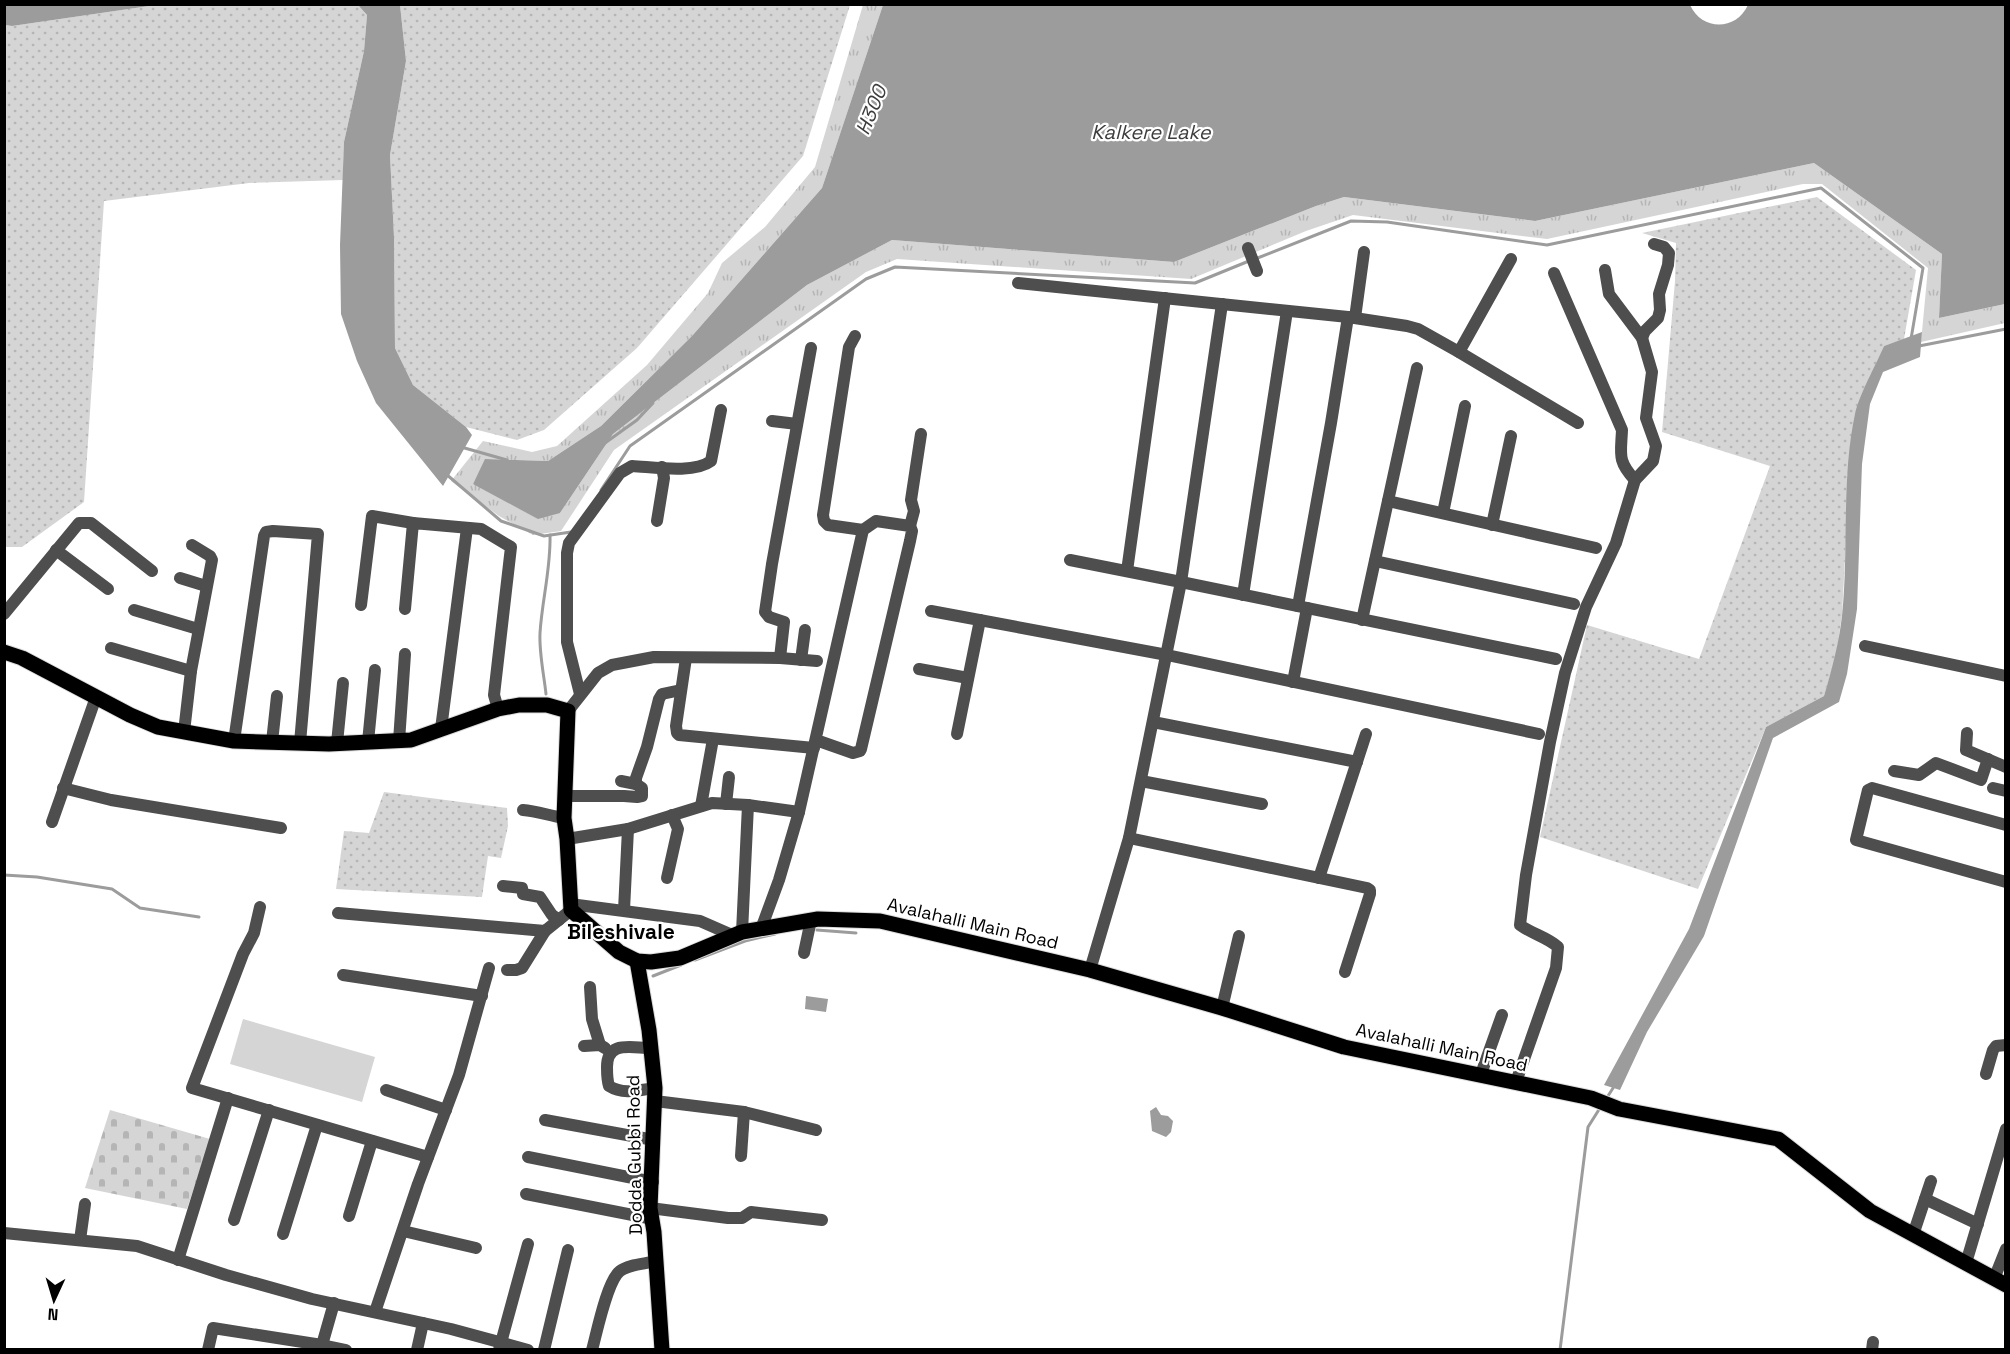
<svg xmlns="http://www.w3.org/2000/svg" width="2010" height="1354" font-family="'Space Grotesk',sans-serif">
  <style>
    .grass { fill: url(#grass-dots) }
    .cemetery { fill: url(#cemetery-stones) }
    .park { fill: url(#park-tufts) }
    .pitch { fill: #d5d5d5 }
    .water { fill: #9c9c9c }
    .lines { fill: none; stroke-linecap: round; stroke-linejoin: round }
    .stream { stroke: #9c9c9c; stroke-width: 3 }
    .major-casing { stroke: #dbdbdb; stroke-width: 17 }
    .minor { stroke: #4e4e4e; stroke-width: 12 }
    .major { stroke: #000; stroke-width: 15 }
    .labels { text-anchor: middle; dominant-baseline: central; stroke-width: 4.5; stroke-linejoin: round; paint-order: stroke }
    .street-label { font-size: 18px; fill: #000; stroke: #fff }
    .water-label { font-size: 20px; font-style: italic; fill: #3d3d3d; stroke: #fff }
    .quarter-label { font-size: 21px; font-weight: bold; fill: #000; stroke: #fff }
  </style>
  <defs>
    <pattern id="grass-dots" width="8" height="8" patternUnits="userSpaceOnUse" patternTransform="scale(1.5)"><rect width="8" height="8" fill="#d5d5d5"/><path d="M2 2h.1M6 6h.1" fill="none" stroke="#b5b5b5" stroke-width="1.8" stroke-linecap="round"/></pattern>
    <pattern id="cemetery-stones" width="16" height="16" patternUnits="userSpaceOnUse" patternTransform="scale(1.5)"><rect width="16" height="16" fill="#d5d5d5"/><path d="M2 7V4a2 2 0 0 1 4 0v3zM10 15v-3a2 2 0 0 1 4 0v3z" fill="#b5b5b5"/></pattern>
    <pattern id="park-tufts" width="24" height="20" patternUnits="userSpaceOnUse" patternTransform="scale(1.5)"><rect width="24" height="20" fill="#d5d5d5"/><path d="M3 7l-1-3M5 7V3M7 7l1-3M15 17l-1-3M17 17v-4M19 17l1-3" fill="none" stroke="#b5b5b5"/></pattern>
  </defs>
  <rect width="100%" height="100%" fill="#fff"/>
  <g class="grass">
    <path d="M156,5h202l9,10 -3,36 -20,91 -1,38 -94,3 -145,18 -20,301 -62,45h-17v-522l7,1z"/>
    <path d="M400,5h450l-47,151 -166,192 -93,82 -27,10 -51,-13 -53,-42 -18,-37 -1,-111 -4,-82 16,-94z"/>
    <path d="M1817,197l99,73 -12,69 -20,7 -37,130 -1,63 -4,76 -6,41 -12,40 -58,31 -68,162 -158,-52 47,-212 112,34 71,-193 -108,-34 13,-151 1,-38 -34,-10z"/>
    <path d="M384,792l123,16 1,18 -7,32 -13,-2 -6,41 -146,-8 8,-58 25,2z"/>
  </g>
  <path class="cemetery" d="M110,1110l100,29 -23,70 -102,-21z"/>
  <path class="park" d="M863,5h20l-61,183 -130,148 -91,90 -53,35 -62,-2 -13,25 87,29 53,-79 194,-149 85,-45 282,22 142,-56 28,-9 191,24 279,-58 128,91 -3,64 66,-14v19l-84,19 7,-74 -106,-84h-19l-256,55 -194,-24 -47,16 -115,48 -294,-20 -31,13 -252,178 -53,81 -28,4 -34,-19 -48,-35 32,-40 49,11 25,-6 90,-81 61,-72 14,-30 43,-36 50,-60z"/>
  <path class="pitch" d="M243,1019l132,38 -13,45 -132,-38z"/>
  <g class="water">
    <path d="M5,4h151v1l-144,21 -7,-1z"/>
    <path d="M358,5h42l6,56 -16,94 4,82 1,111 18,37 53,42 6,8 -29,51 -67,-83 -19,-42 -16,-47 -1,-69 4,-103 20,-91 3,-36z"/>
    <path d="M1690,5c12,26 46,26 58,0h257v299l-66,14 3,-64 -128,-91 -279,58 -191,-24 -28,9 -142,56 -282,-22 -85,45 -194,149 -53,79 -22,6 -65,-35 12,-25 63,2 53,-35 91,-90 130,-148 61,-183z"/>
    <path d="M1922,332l-2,25 -37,15 -13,32 -8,60 -5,145 -10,65 -8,28 -66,36 -69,198 -57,96 -27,58 -16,-5 85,-156 77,-202 58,-31c8,-27 15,-53 18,-80 7,-68 -1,-136 13,-202 4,-19 21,-49 29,-68z"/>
    <path d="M806,996l22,3 -2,13 -21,-3z"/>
    <path d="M1156,1107l5,8 7,1 5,5 -2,11 -5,5 -14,-6 -2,-20z"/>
  </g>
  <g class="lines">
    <g class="stream">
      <path d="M1255,259l96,-38 36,1 160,23 274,-57 102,80 -12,71"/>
      <path d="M1919,346l87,-17"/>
      <path d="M605,443l32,-23 16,-17"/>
      <path d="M461,447l46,13"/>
      <path d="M446,474l55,47 43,15 27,-4"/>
      <path d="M601,490l29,-44 236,-167 29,-12 300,16 54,-22"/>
      <path d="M546,694c-2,-19 -7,-41 -6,-61 2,-33 11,-65 10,-98"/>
      <path d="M4,875l33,2 75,12 28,19 59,9"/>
      <path d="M817,930l39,3"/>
      <path d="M695,960l50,-19 30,-7"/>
      <path d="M653,976l28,-11"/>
      <path d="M1606,1099l9,-14"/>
      <path d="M1560,1350l28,-223 12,-19"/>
    </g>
    <defs>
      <g id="major">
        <path d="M4,652l18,6 108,57 28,12 76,14 95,3 82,-4 87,-31 21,-4h28l21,6 -4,107 3,21 4,71 48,42 18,9 14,1 29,-4 62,-26 76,-13 62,2 210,49 132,38 122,39 247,51 28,11 159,30 92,72 136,74"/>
        <path d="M637,961l12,69 6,58 -5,120 4,24 8,118"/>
      </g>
    </defs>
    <use href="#major" class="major-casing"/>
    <g class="minor">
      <path d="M1248,248l9,23"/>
      <path d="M1554,273l68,157c-1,24 -5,31 13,50"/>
      <path d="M1018,283l330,34 59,9 11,3 41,23 119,71"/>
      <path d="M1355,318l9,-66"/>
      <path d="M855,336l-6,11 -26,168 1,6 4,4 35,5"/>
      <path d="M1642,338l3,-7 13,-13 2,-8 -1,-16 9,-29 1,-12 -5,-6 -10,-3"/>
      <path d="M1459,352l52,-93"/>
      <path d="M772,421l25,3"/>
      <path d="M1388,501l208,47"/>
      <path d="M1443,513l22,-107"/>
      <path d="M657,521l7,-43 -2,-11"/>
      <path d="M1492,525l19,-89"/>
      <path d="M910,526l4,-15 -3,-11 10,-66"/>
      <path d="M56,550l52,39"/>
      <path d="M1070,560l111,22 41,-278"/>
      <path d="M1375,561l199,43"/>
      <path d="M1127,571l38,-273"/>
      <path d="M180,578l26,8"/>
      <path d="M1243,595l44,-284"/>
      <path d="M361,605l11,-89 41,7"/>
      <path d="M1298,606l33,-183 17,-106"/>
      <path d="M405,609l8,-86 68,6 30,18 -17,148 4,14"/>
      <path d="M134,610l64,19"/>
      <path d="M931,611l236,44 372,79"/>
      <path d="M4,614l75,-91h12l61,48"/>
      <path d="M1362,620l55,-252"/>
      <path d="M1865,646l141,30"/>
      <path d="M111,648l80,23"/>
      <path d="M686,658l-10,68 1,7 2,2 135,13"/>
      <path d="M780,658l4,-36 -15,-5 -4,-5 7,-48 39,-216"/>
      <path d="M801,660l4,-30"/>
      <path d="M919,669l49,9"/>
      <path d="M1293,682l14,-74"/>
      <path d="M580,694l-13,-52v-89l2,-10 51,-70 12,-7c21,1 62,8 79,-5l10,-51"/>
      <path d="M568,711l30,-38 14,-8 42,-8 126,1 37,3"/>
      <path d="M1153,722l204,40"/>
      <path d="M441,729l26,-201"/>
      <path d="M184,732l7,-61 21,-111 -2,-4 -18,-11"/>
      <path d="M1967,733l-1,17 40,17"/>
      <path d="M957,734l23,-114"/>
      <path d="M234,741l30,-205 2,-4 7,-1 45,3 -18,209"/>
      <path d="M399,741l6,-87"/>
      <path d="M272,742l5,-46"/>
      <path d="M368,742l7,-72"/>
      <path d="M337,743l6,-60"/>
      <path d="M1894,771l25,4 17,-12 45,17 7,-21"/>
      <path d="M621,781l15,3"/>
      <path d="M1141,781l121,23"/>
      <path d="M63,788l48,12 170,28"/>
      <path d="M1993,788l13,3"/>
      <path d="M565,796h59l13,1 5,-1v-8l-6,-4v-6l11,-31 12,-48 3,-5 19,-4"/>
      <path d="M726,804l3,-27"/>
      <path d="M701,806l12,-67"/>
      <path d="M523,810c14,1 27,6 41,8"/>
      <path d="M52,822l44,-125"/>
      <path d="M2006,825l-134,-37 -4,2 -12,50 150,42"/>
      <path d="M1129,838l238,50 3,2v4l-25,78"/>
      <path d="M567,839l61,-10 84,-26 36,2 51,7"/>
      <path d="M667,878l11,-49 -6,-14"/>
      <path d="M1319,878l47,-144"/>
      <path d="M503,886l19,2 1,6 17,3 12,18 7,5"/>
      <path d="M570,904l130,17 32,14"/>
      <path d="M260,907l-6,26 -11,21 -51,134 236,69"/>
      <path d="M624,910l4,-81"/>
      <path d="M338,913l207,18 26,-21"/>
      <path d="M761,929l18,-49 20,-68 64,-282 13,-9 34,5 2,5 -2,10 -49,208 -1,2 -7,2 -37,-13"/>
      <path d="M742,932l6,-127"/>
      <path d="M804,953l7,-33"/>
      <path d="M507,970h9l6,-2 23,-37"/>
      <path d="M1090,970l39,-132 52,-256 375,77"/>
      <path d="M343,975l139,21"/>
      <path d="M590,987l2,32 8,26"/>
      <path d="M1222,1008l17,-72"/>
      <path d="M584,1046l16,-1 5,3"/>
      <path d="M651,1048c-20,0 -44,-8 -44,19 0,6 0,13 2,19 14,9 31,4 46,2"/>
      <path d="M1481,1074l21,-59"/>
      <path d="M1986,1074l7,-24 3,-4 10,-1"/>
      <path d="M1516,1082l40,-114 2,-21c-11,-10 -26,-13 -38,-22l6,-50 24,-133 15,-69 21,-66 30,-64 19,-63 18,-19 3,-15 -10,-28 6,-46 -10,-34 -33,-44 -4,-24"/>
      <path d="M386,1090l60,20"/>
      <path d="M655,1101l89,11 72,18"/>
      <path d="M545,1120l109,20"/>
      <path d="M741,1156l3,-44"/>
      <path d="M528,1157l125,25"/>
      <path d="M526,1194l127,25"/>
      <path d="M1925,1199l53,25"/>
      <path d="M650,1208l78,10h14l9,-6 71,8"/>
      <path d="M349,1216l23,-75"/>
      <path d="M234,1220l35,-110"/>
      <path d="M403,1231l73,17"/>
      <path d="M4,1233l133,13 89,29 86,24 139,30 77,21"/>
      <path d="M283,1234l34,-109"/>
      <path d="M1913,1235l18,-54"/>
      <path d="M80,1240l5,-36"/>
      <path d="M178,1260l50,-162"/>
      <path d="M1966,1263l40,-134"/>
      <path d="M1994,1279l12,-30"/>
      <path d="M375,1312l43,-128 41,-109 30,-107"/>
      <path d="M208,1350l5,-22 109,17 12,-42"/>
      <path d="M321,1350l1,-5 24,5"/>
      <path d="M417,1350l6,-27"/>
      <path d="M499,1350l29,-106"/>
      <path d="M544,1350l24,-100"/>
      <path d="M592,1350c5,-18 15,-69 28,-79 9,-7 26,-7 36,-10"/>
      <path d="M1872,1350l1,-8"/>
    </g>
    <use href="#major" class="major"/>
  </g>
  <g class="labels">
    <g class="street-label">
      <text transform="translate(973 923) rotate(13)">Avalahalli Main Road</text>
      <text transform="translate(1442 1047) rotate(12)">Avalahalli Main Road</text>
      <text transform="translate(634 1155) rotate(-91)">Dodda Gubbi Road</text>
    </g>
    <g class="water-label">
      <text transform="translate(871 110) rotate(-68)">H300</text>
      <text x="1151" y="132">Kalkere Lake</text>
    </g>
    <g class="quarter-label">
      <text x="621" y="931">Bileshivale</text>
    </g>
  </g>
  <rect width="2010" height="1354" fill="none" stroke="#000000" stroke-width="12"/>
  <g transform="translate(54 1300) rotate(184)" stroke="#ffffff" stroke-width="4.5" paint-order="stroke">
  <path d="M0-4.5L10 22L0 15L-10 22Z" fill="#000000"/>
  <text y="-9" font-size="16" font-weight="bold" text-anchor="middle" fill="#000000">N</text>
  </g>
</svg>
